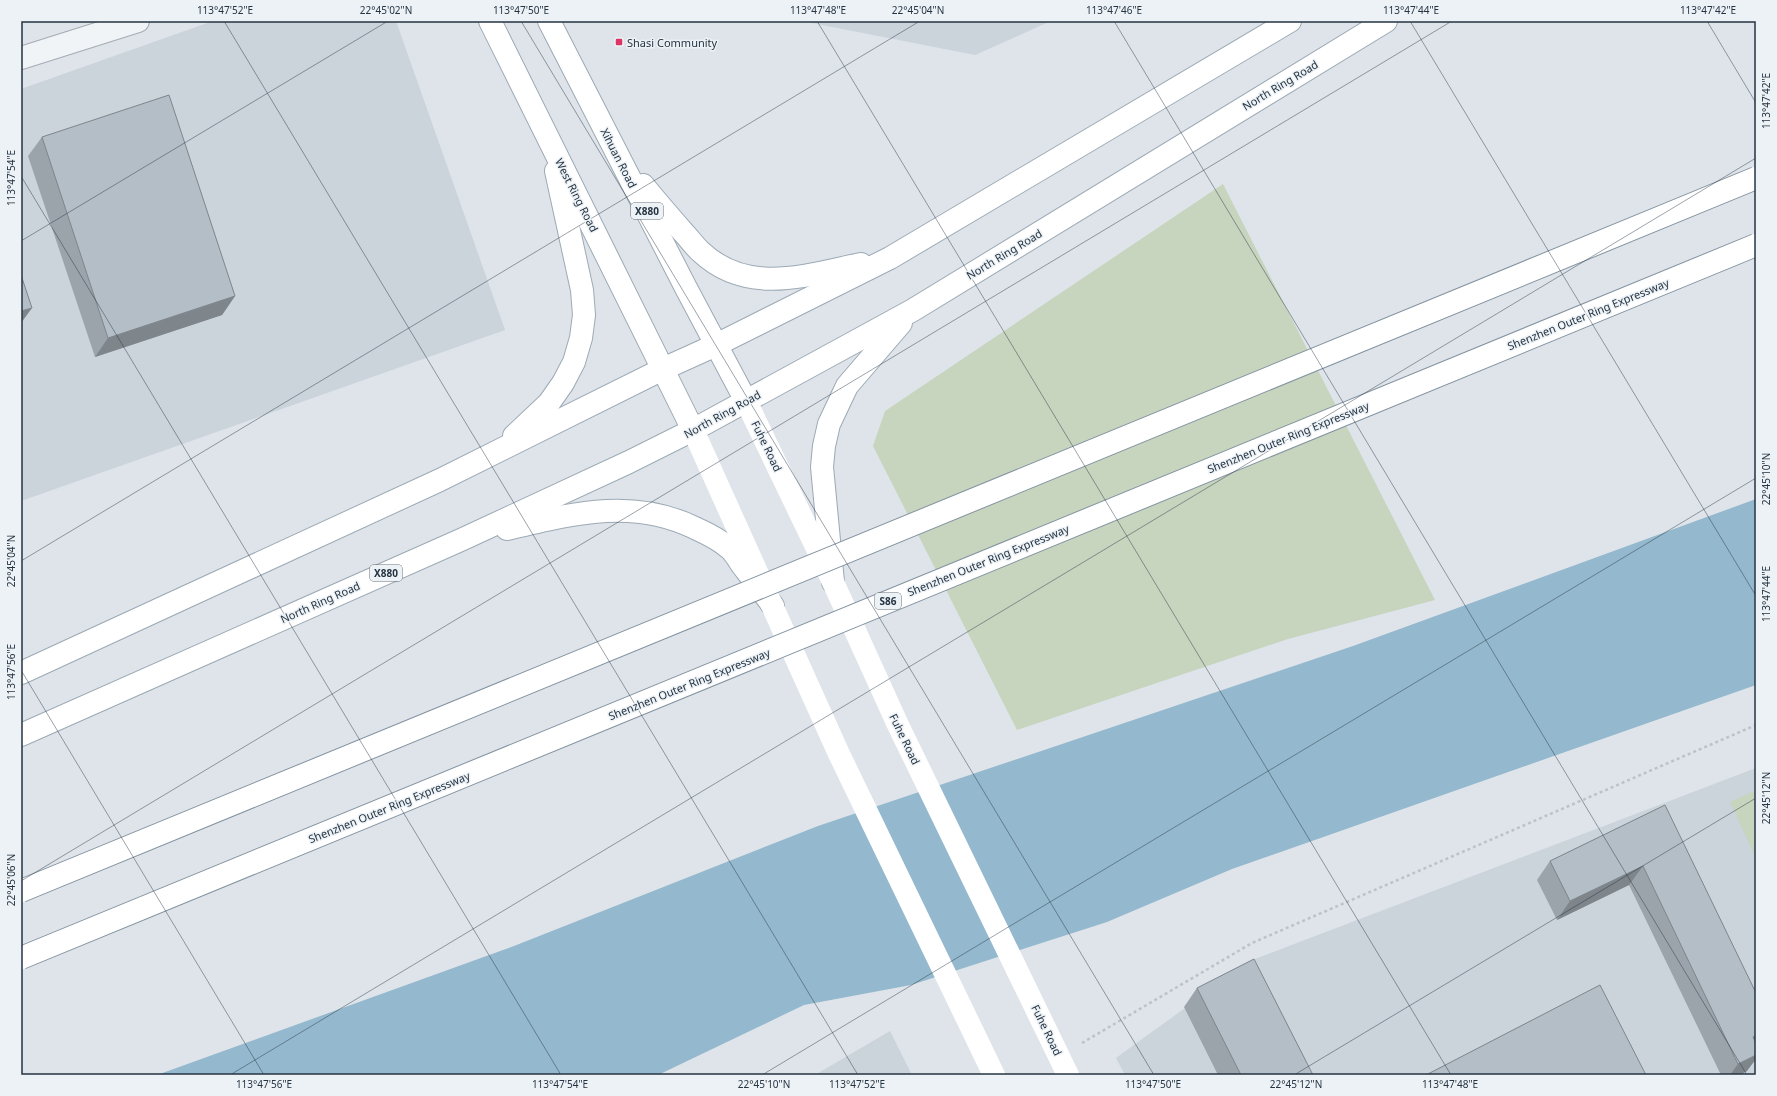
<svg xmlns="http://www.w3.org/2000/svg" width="1777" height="1096" font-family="'Noto Sans',sans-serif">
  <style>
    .built { fill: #cbd3db }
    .green { fill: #c7d4be }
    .water { fill: #94b8cd }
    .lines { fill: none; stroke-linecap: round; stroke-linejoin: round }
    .street-casing { stroke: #a3acb4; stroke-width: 24 }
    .primary-casing { stroke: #9caab6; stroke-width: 24 }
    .path { stroke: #bcc2c8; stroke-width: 2.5; stroke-dasharray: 3 3; stroke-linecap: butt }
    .street { stroke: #f1f4f7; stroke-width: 22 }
    .secondary { stroke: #fff; stroke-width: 22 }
    .primary { stroke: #fff; stroke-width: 22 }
    .highway-bridge-casing { stroke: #8393a1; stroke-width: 24; stroke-linecap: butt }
    .highway-bridge { stroke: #fff; stroke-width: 22 }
    .wall { fill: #9ba3ab }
    .shaded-wall { fill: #7e858b }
    .building { fill: #b4bec7; stroke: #7e858b }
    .ticks { fill: none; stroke: #253442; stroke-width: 1; stroke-opacity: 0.45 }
    .poi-dot { fill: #dd3465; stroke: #edf2f6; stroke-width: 1.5 }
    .labels { text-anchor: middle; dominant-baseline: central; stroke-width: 3; stroke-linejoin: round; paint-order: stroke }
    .shield { fill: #edf2f6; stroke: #616d78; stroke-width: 1 }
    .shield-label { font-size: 10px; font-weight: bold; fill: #253442 }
    .poi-label { font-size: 11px; fill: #253442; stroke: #edf2f6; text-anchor: start }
    .street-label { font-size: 11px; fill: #253442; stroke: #edf2f6 }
    .neatline { fill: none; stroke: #253442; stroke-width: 1.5 }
    .ticks-label { font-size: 10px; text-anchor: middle; fill: #253442 }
  </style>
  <rect width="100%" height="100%" fill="#dee4e9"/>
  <g class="built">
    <path d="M213,21h183l109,309 -484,171v-412z"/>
    <path d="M802,21h249l-76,34z"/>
    <path d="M1756,768v307h-631l-9,-17 134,-97z"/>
    <path d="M890,1031l22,44h-97z"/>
  </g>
  <g class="green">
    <path d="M1223,184l212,416 -147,39 -271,91 -144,-284 12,-35z"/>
    <path d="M1756,790v64h-2l-24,-52z"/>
  </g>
  <path class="water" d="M1756,499v186l-524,184 -125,53 -196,63 -107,20 -146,70h-501l357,-129 304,-120 535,-180z"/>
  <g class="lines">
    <defs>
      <path id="street" d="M21,58l117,-37"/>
      <g id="primary">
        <path d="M490,21l203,409"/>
        <path d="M549,21l137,267 60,113"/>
        <path d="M643,185c13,16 26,31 40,47 6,6 11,14 18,20 47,44 106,23 160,12"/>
        <path d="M514,436l35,-33 14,-20 11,-21 7,-24 3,-23 -2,-25 -26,-119"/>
        <path d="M507,529c64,-15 125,-32 188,-1 11,5 24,11 34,20 5,4 9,11 13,17 10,13 21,27 31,41"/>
        <path d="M833,582l-11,-115 2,-21 5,-22 18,-38 54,-63"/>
        <path d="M21,673l419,-193 223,-111 53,-24 174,-87 400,-237"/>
        <path d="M21,735l442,-196 166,-77 64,-32 220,-120 473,-289"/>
      </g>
    </defs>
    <use href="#street" class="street-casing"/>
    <use href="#primary" class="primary-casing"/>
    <path class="path" d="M1082,1043l170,-100 504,-218"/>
    <use href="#street" class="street"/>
    <g class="secondary">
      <path d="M746,401l87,181 65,143 170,350"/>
      <path d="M693,430l146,324 155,321"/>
    </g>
    <use href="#primary" class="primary"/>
    <defs>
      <g id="highway-bridge">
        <path d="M21,891l1735,-713"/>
        <path d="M21,958l1735,-713"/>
      </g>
    </defs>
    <use href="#highway-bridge" class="highway-bridge-casing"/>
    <use href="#highway-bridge" class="highway-bridge"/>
  </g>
  <g class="wall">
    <path d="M42,137l193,159 -13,19 -127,42 -67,-201z"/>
    <path d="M1665,805l82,266 -7,4h-19l-92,-190 -72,35 -20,-40 13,-19z"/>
    <path d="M1197,988l116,87h-95l-34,-68z"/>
  </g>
  <g class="shaded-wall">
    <path d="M235,296l-13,19 -127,42 13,-19z"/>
    <path d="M32,308l-11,15v-12z"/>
    <path d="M1643,866l-14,19 -72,35 13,-19z"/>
    <path d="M1756,1035v12l-3,-10z"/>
    <path d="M1756,1055v4l-9,12 -7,4h-10l8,-11z"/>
  </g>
  <g class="building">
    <path d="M169,95l66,201 -127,42 -66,-201z"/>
    <path d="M21,275l11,33 -11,3z"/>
    <path d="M1665,805l91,188v42l-3,2 3,6v12l-18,9 -95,-198 -73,35 -20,-40z"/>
    <path d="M1254,959l59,116h-72l-44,-87z"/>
    <path d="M1600,985l46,90h-220z"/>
  </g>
  <path class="ticks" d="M224,21l634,1054M521,21l633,1054M817,21l634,1054M1114,21l633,1054M1410,21l346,575M1707,21l49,82M21,176l540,899M21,241l367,-220M21,561l899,-540M21,670l243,405M21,881l1431,-860M230,1075l1526,-917M762,1075l994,-597M1294,1075l462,-277"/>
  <rect class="poi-dot" x="615" y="38" width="8" height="8" rx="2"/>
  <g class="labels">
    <g class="shield">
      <rect x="631" y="203" width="32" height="16" rx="3"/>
      <rect x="370" y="565" width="32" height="16" rx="3"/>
      <rect x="875" y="593" width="26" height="16" rx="3"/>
    </g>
    <g class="shield-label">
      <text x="647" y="211">X880</text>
      <text x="386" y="573">X880</text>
      <text x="888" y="601">S86</text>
    </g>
    <g class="poi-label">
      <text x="627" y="42">Shasi Community</text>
    </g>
    <g class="street-label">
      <text transform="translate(1280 85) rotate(-31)">North Ring Road</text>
      <text transform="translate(619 158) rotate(63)">Xihuan Road</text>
      <text transform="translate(577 195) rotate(63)">West Ring Road</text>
      <text transform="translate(1004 254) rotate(-31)">North Ring Road</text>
      <text transform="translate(1588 314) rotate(-22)">Shenzhen Outer Ring Expressway</text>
      <text transform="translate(722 414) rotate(-29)">North Ring Road</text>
      <text transform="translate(1288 437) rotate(-22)">Shenzhen Outer Ring Expressway</text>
      <text transform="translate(767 446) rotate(64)">Fuhe Road</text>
      <text transform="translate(988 560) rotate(-22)">Shenzhen Outer Ring Expressway</text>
      <text transform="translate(320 602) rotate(-24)">North Ring Road</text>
      <text transform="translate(689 684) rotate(-22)">Shenzhen Outer Ring Expressway</text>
      <text transform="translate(905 739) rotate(64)">Fuhe Road</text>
      <text transform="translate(389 807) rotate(-22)">Shenzhen Outer Ring Expressway</text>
      <text transform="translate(1047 1030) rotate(64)">Fuhe Road</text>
    </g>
  </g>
  <rect width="1777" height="1096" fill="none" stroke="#edf2f6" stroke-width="44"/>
  <rect x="22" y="22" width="1733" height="1052" class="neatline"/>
  <g class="ticks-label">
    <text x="225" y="14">113°47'52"E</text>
    <text x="386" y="14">22°45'02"N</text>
    <text x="521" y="14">113°47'50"E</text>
    <text x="818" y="14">113°47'48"E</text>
    <text x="918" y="14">22°45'04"N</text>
    <text x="1114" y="14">113°47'46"E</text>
    <text x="1411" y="14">113°47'44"E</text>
    <text x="1708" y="14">113°47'42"E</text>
    <text transform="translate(1766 101) rotate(-90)" y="4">113°47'42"E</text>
    <text transform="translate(11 178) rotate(-90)" y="4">113°47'54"E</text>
    <text transform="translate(1766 479) rotate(-90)" y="4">22°45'10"N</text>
    <text transform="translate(11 561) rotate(-90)" y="4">22°45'04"N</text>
    <text transform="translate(1766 594) rotate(-90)" y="4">113°47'44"E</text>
    <text transform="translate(11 672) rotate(-90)" y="4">113°47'56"E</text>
    <text transform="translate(1766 798) rotate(-90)" y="4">22°45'12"N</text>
    <text transform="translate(11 880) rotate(-90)" y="4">22°45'06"N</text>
    <text x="264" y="1088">113°47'56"E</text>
    <text x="560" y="1088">113°47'54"E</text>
    <text x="764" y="1088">22°45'10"N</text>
    <text x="857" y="1088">113°47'52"E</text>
    <text x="1153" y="1088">113°47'50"E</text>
    <text x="1296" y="1088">22°45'12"N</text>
    <text x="1450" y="1088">113°47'48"E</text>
  </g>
</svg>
